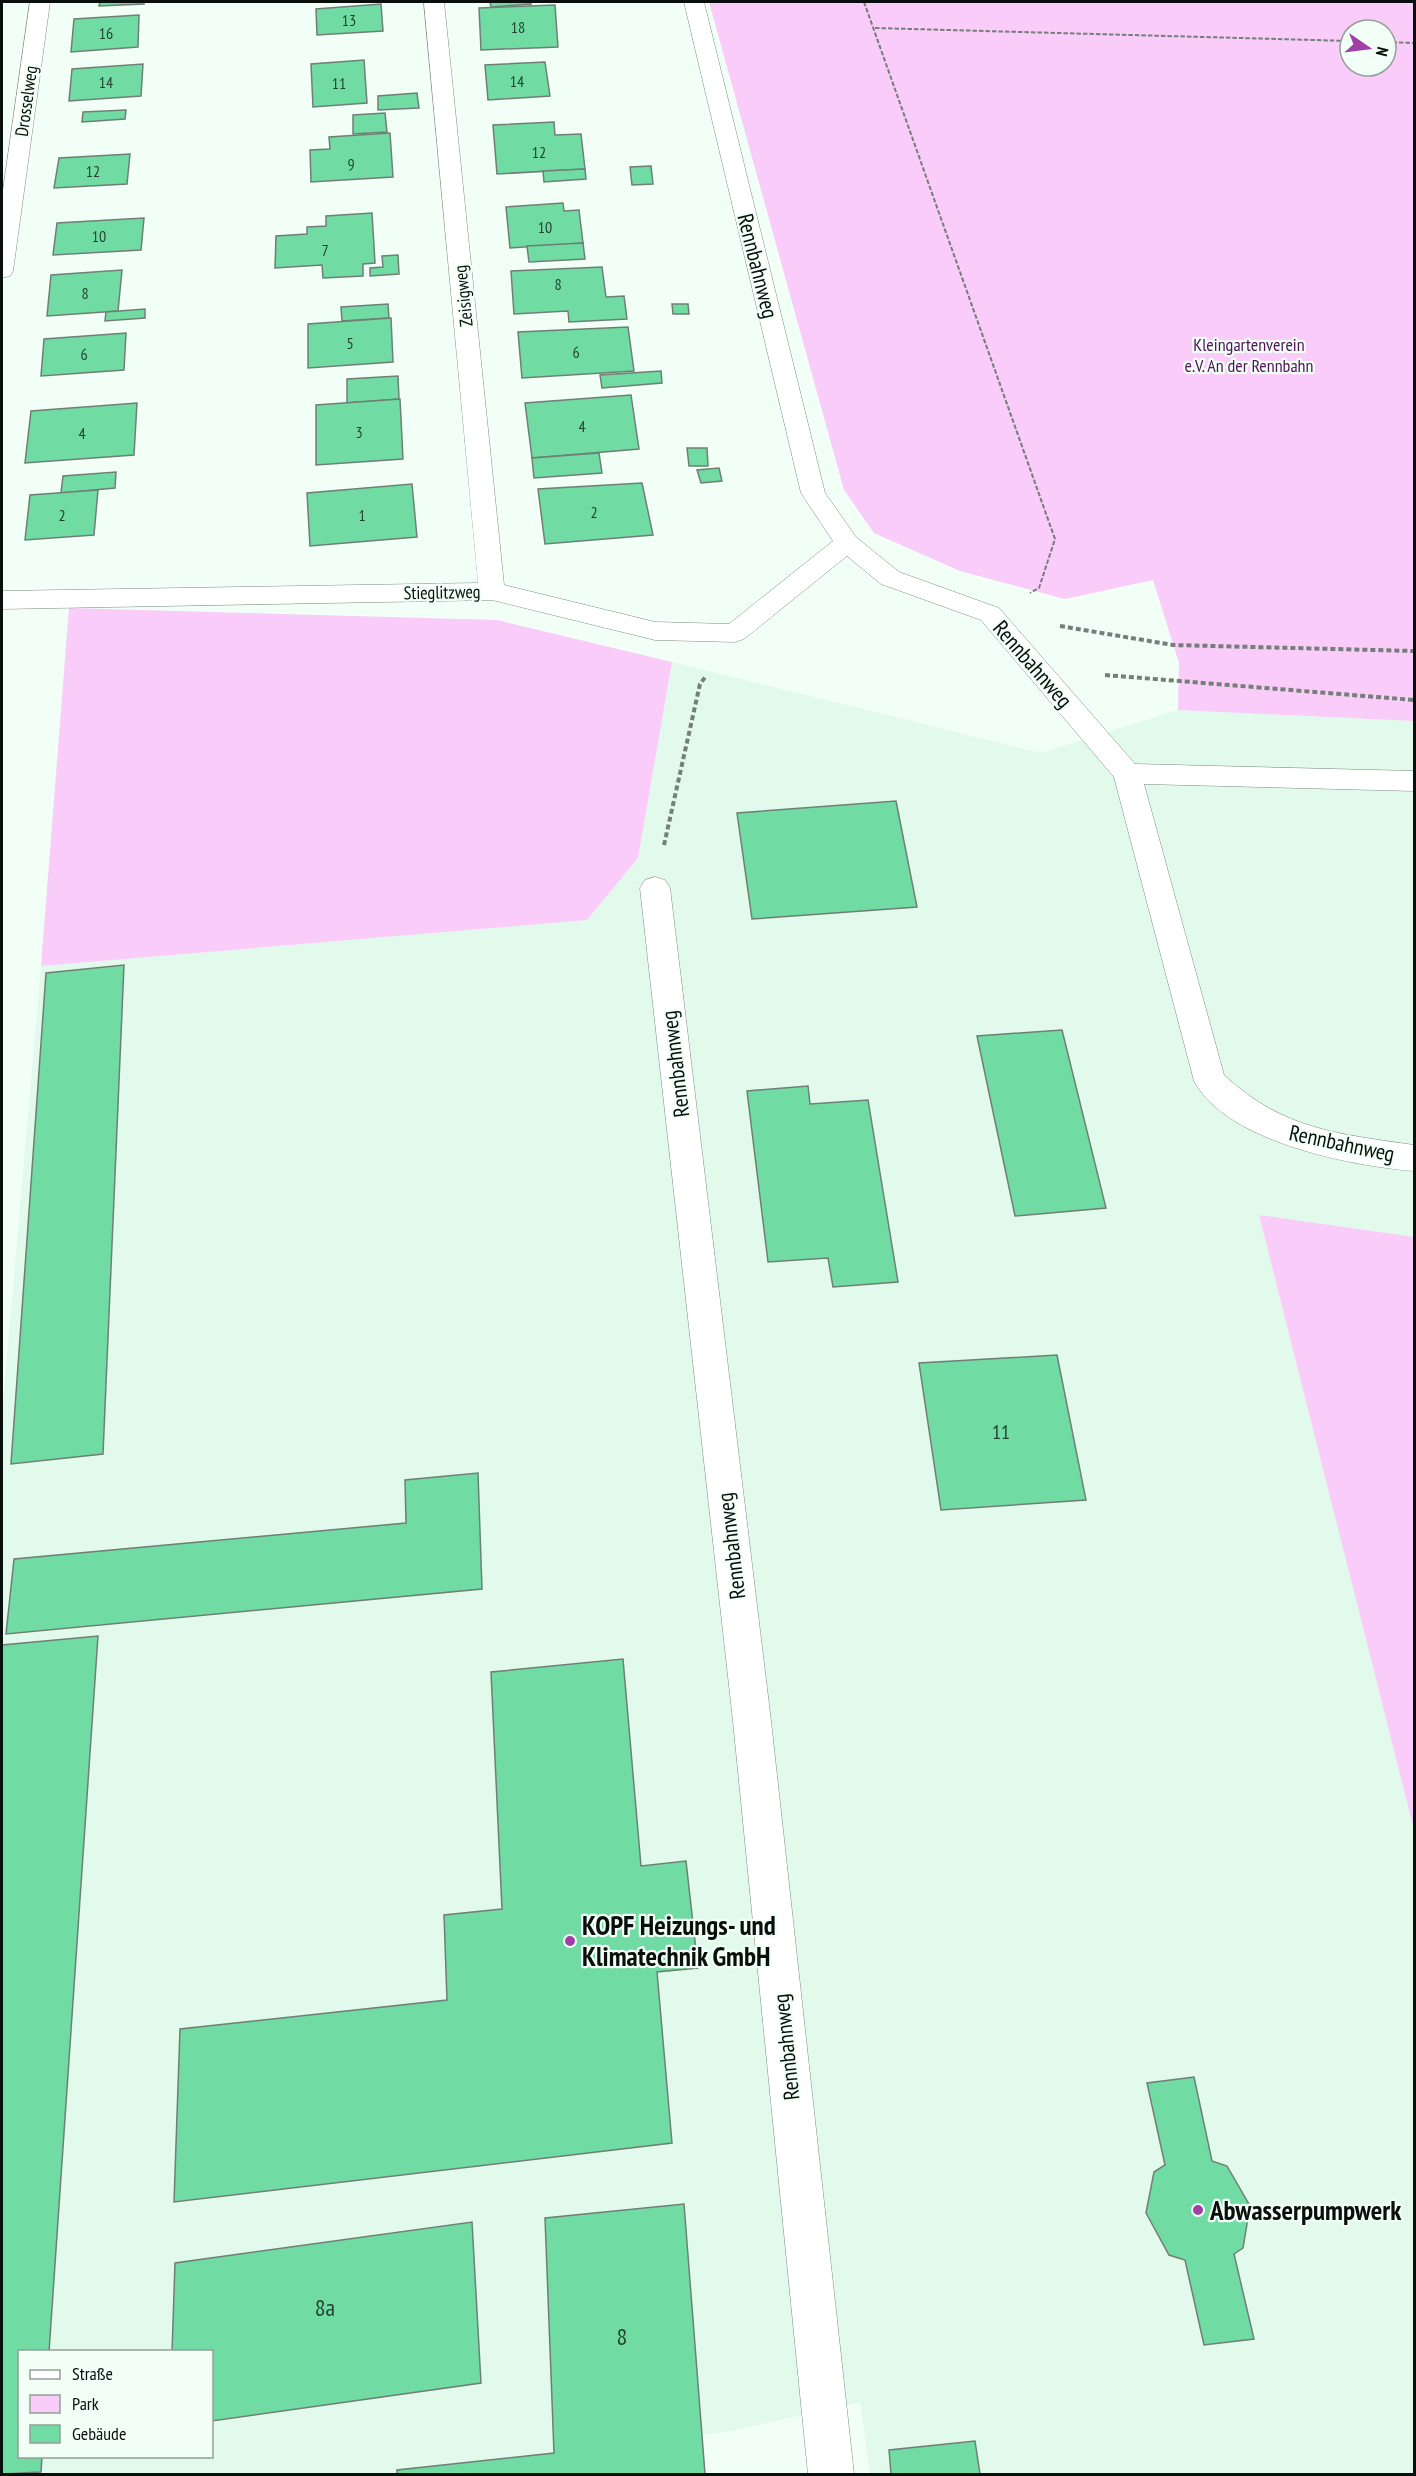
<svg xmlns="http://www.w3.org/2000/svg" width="1416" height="2476" font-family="'PT Sans Narrow',sans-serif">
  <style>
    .built { fill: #e2faeb; fill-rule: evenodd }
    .green { fill: #f9ccfa; fill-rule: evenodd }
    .building { fill: #70dba2; stroke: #707f76; stroke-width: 1.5 }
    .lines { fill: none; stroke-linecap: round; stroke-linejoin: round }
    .minor-casing { stroke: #7e8e84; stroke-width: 1 }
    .path-far1 { stroke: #757e79; stroke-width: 2; stroke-dasharray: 4.5 2; stroke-linecap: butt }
    .path { stroke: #757e79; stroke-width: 4; stroke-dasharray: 5 3; stroke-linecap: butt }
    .minor { fill: #fff; fill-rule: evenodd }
    .poi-dot { fill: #a040a7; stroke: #f1fff6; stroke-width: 2 }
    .labels { text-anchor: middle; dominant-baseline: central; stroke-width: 4.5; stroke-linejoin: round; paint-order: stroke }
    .far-number-label { font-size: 16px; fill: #234232 }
    .far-street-label { font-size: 18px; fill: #090f0c; stroke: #f1fff6 }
    .far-park-label { font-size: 18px; fill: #521257; stroke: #f1fff6 }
    .number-label { font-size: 20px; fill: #234232 }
    .street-label { font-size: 22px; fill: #090f0c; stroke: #f1fff6 }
    .near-number-label { font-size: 24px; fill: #234232 }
    .near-poi-label { font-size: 27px; font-weight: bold; fill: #090f0c; stroke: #f1fff6; text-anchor: start }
  </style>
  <rect width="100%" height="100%" fill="#f1fff6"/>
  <path class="built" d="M672,662l369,91 137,-43 236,11v516l-155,-22 155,615v644h-544l-10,-72 -129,29 -316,43h-413v-1060l39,-448 546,-46 51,-62zM20,2352h192v104h-192z"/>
  <g class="green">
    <path d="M709,2h705v719l-236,-11 1,-47 -26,-83 -88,19 -105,-28 -86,-38 -30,-43zM1350,30h36v36h-36z"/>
    <path d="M69,608l428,12 175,42 -34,196 -51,62 -546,46z"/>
    <path d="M1259,1215l155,22v593z"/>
  </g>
  <g class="building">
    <path d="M100,2h44v2l-45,2z"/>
    <path d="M490,2h40l1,2 -40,3z"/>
    <path d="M381,4l2,27 -66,4 -1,-26z"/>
    <path d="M555,5l3,42 -77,3 -2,-42z"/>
    <path d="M139,15l-1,32 -67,5 3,-33z"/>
    <path d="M364,60l3,43 -54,4 -2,-43z"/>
    <path d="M545,62l5,34 -62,4 -3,-35z"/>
    <path d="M143,64l-2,32 -72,5 3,-32z"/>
    <path d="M417,93l2,15 -41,2v-14z"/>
    <path d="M126,110l-1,9 -43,3 1,-10z"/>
    <path d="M385,113l2,19 -34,2v-19z"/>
    <path d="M554,122l1,13 26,-1 4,35 -88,5 -4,-49z"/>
    <path d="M390,133l3,44 -82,5 -1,-32 20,-1 -1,-12z"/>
    <path d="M130,154l-3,30 -73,4 5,-30z"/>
    <path d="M651,166l2,18 -21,1 -2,-18z"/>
    <path d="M585,169l1,10 -42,3 -1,-11z"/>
    <path d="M563,203l1,8 15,-1 4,33 -73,5 -4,-41z"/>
    <path d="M372,213l3,50 -12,1v12l-40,2 -1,-13 -47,3 1,-32 31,-2v-7l19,-1v-10z"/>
    <path d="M144,218l-3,32 -88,5 4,-32z"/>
    <path d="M583,243l2,16 -56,3 -2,-16z"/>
    <path d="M398,255l1,19 -29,2v-8l13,-1 -1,-11z"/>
    <path d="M602,267l4,30 18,-1 3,23 -58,3 -1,-11 -54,3 -3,-43z"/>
    <path d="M122,270l-4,41 -71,5 4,-41z"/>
    <path d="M388,304l1,14 -47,3 -1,-14z"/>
    <path d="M672,304h16l1,10h-16z"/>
    <path d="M145,309v9l-40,3 1,-9z"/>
    <path d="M391,318l2,44 -85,6v-44z"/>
    <path d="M628,327l6,44 -112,7 -4,-46z"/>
    <path d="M126,333l-2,37 -83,6 3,-37z"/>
    <path d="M661,371l1,12 -60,5 -2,-13z"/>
    <path d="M398,376l1,23 -52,4v-24z"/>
    <path d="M631,395l8,54 -107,9 -7,-55z"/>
    <path d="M400,399l3,60 -87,6v-60z"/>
    <path d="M137,403l-3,52 -109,8 6,-52z"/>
    <path d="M687,448h20l1,18h-19z"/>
    <path d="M599,453l3,20 -68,5 -2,-20z"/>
    <path d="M719,468l3,13 -21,2 -4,-13z"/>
    <path d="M116,472l-1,16 -54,5 2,-17z"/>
    <path d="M642,483l11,52 -108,9 -7,-55z"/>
    <path d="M412,484l5,53 -107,9 -3,-53z"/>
    <path d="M98,490l-4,45 -69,5 5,-45z"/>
    <path d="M896,801l21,106 -165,12 -15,-106z"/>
    <path d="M124,965l-21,489 -92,10 35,-491z"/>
    <path d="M1062,1030l44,178 -91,8 -38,-180z"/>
    <path d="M808,1086l2,18 58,-4 30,182 -65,5 -5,-29 -60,4 -21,-171z"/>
    <path d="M1057,1355l29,145 -145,10 -22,-147z"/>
    <path d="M478,1473l4,116 -476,45 8,-75 392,-36 -1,-43z"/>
    <path d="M98,1636l-49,716h-29v104h22l-1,16 -39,2v-829z"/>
    <path d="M623,1659l18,207 45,-5 12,107 -41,4 15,171 -498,59 6,-173 267,-29 -3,-85 58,-6 -11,-237z"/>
    <path d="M1194,2077l18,84 15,5 23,40 -7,42 -9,6 20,85 -50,6 -19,-85 -16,-5 -23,-42 8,-41 11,-7 -18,-82z"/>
    <path d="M684,2204l21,270h-308v-4l157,-17 -9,-235z"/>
    <path d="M472,2222l9,161 -269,38v-69h-40l3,-89z"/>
    <path d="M975,2441l5,33h-89l-2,-24z"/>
  </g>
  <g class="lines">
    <defs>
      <g id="minor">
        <path d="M30,2h20l-37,269 -3,5 -8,2v-81z"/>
        <path d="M424,2h20l60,583 151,37 74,2 104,-83 -32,-48 -117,-491h20l121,491 31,44 43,35 100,36 136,156 279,7v20l-270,-7 80,291c59,55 115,59 190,70v26c-62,-5 -188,-29 -220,-90l-80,-304 -133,-157 -100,-36 -34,-28 -103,83 -9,3 -80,-2 -163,-40 -490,9v-18l476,-8z"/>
        <path d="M655,877l10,3 5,8 101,833 83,753h-46l-75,-753 -93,-833 5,-8z"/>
      </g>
    </defs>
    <use href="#minor" class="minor-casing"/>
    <g class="path-far1">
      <path d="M864,2l191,537 -16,49 -9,5"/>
      <path d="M875,28l475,13"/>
      <path d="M1386,42l28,1"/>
    </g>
    <g class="path">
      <path d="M1060,626l113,19 241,6"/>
      <path d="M1105,675l309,25"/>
      <path d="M664,845l36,-161 6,-8"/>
    </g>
    <use href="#minor" class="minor"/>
  </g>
  <g class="poi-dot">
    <circle cx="570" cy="1941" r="6"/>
    <circle cx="1198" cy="2210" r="6"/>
  </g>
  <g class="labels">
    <g class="far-number-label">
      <text x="349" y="20">13</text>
      <text x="518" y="27">18</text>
      <text x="106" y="33">16</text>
      <text x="517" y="81">14</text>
      <text x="106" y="82">14</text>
      <text x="339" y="83">11</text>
      <text x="539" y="152">12</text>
      <text x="351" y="164">9</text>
      <text x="93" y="171">12</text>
      <text x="545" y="227">10</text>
      <text x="99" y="236">10</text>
      <text x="325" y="250">7</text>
      <text x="558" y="284">8</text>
      <text x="85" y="293">8</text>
      <text x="350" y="343">5</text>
      <text x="576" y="352">6</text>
      <text x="84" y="354">6</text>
      <text x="582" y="426">4</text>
      <text x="359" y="432">3</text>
      <text x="82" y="433">4</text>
      <text x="594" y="512">2</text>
      <text x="62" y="515">2</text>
      <text x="362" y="515">1</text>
    </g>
    <g class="far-street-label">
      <text transform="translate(26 101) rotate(-82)">Drosselweg</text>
      <text transform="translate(463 296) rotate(-96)">Zeisigweg</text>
      <text transform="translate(442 592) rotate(-1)">Stieglitzweg</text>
    </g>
    <g class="far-park-label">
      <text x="1249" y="344">Kleingartenverein<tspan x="1249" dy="21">e.V. An der Rennbahn</tspan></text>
    </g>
    <g class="number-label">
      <text x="1001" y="1432">11</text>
    </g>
    <g class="street-label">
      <text transform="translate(758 266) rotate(76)">Rennbahnweg</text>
      <text transform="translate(1033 664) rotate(49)">Rennbahnweg</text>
      <text transform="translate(675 1064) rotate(-97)">Rennbahnweg</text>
      <text transform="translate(1342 1143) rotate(12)">Rennbahnweg</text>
      <text transform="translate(731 1546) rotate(-97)">Rennbahnweg</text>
      <text transform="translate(786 2047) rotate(-96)">Rennbahnweg</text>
    </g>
    <g class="near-number-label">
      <text x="325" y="2307">8a</text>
      <text x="622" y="2336">8</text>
    </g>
    <g class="near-poi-label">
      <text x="582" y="1925">KOPF Heizungs- und<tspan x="582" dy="31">Klimatechnik GmbH</tspan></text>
      <text x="1210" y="2210">Abwasserpumpwerk</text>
    </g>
  </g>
  <rect width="1416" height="2476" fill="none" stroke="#090f0c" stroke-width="6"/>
  <rect x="18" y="2350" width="195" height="108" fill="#f1fff6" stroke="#949f98" stroke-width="1.5"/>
  <rect x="30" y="2370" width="30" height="9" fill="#ffffff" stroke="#949f98" stroke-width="1.5"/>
  <text x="72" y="2380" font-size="18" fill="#090f0c">Straße</text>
  <rect x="30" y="2395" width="30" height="18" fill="#f9ccfa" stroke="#949f98" stroke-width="1.5"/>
  <text x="72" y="2410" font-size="18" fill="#090f0c">Park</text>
  <rect x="30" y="2425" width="30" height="18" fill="#70dba2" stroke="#949f98" stroke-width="1.5"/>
  <text x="72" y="2440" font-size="18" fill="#090f0c">Gebäude</text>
  <g transform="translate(1368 48) rotate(104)"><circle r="28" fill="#f1fff6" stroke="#949f98" stroke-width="1.5"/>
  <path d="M0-4.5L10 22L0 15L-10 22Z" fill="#a040a7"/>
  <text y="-9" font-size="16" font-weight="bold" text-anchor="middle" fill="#090f0c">N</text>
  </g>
</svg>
